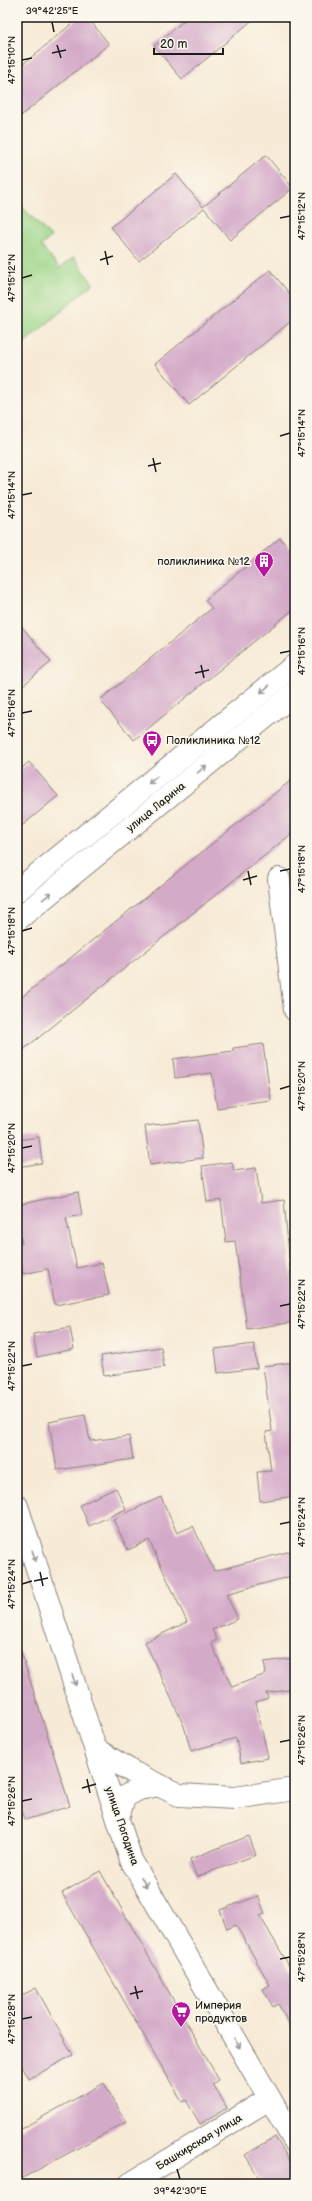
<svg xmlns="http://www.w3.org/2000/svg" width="312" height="2201" font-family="'Balsamiq Sans',sans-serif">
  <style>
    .green { fill: #9dd588; stroke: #5c7852 }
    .building { fill: #d4aac9 }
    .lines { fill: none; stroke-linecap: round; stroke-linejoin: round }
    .minor-casing { stroke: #8a8379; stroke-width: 24 }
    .major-casing { stroke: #8a8379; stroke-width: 24 }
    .minor { stroke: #fff; stroke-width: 22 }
    .major { stroke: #fff; stroke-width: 22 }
    .oneway { stroke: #999 }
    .ticks { fill: none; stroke: #1c1c1c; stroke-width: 1.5 }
    .labels { text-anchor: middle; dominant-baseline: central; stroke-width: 3.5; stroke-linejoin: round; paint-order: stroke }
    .poi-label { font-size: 11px; fill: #1c1c1c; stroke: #fbf7ec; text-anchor: start }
    .street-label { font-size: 11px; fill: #1c1c1c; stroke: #fbf7ec }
    .neatline { fill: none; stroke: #1c1c1c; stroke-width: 1.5 }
    .ticks-label { font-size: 10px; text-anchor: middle; fill: #1c1c1c }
  </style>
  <rect width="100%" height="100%" fill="#fbf7ec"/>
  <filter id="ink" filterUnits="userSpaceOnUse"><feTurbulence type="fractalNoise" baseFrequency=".025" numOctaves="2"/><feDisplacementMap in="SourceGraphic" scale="8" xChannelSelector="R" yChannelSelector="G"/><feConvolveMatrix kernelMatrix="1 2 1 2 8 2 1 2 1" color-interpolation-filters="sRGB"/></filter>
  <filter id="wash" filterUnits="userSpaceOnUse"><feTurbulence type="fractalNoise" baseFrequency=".012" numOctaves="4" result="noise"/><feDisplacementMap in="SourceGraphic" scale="16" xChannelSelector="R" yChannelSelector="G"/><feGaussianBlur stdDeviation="0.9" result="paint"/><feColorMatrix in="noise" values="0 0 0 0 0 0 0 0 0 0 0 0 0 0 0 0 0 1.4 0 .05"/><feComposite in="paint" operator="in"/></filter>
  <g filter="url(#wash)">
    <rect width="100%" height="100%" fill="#f7ead6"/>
    <path class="green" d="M17,190l6,18 28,29 -10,9 19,22 14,-11 19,27 -76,65z"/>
    <g id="blocks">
      <g class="building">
        <path d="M80,17h7l22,27 -92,75v-50z"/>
        <path d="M188,17h68l-74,62 -28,-33z"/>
        <path d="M266,155l27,33 -63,52 -26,-32 -65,53 -28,-34 65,-53 27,33z"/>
        <path d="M270,270l25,30v18l-106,87 -34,-41z"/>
        <path d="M280,538l15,17v53l-161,132 -34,-40 112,-92 -7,-8z"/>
        <path d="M17,621l34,41 -34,28z"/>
        <path d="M29,762l29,34 -41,34v-58z"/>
        <path d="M295,777v54l-278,224v-54z"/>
        <path d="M263,1044l8,57 -54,7 -5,-35 -37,5 -2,-19 60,-8v-3z"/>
        <path d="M198,1120l5,38 -53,7 -5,-39z"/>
        <path d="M39,1137l3,26 -25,4v-27z"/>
        <path d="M232,1162l2,9 22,-3 5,35 23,-3 11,122 -48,7 -12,-88 -9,1 -5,-42 -14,2 -5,-36z"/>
        <path d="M78,1192l4,23 -16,3 11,50 25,-5 7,32 -54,10 -7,-36 -25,5 -6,-30 5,-1 -5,-22v-16z"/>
        <path d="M70,1327l4,22 -37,8 -4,-23z"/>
        <path d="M254,1344l3,24 -39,5 -3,-24z"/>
        <path d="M161,1347l3,20 -60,9 -3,-20z"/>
        <path d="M295,1362v134l-35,5 -3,-29 14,-1 -5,-39 6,-1 -9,-65z"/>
        <path d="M85,1415l5,26 39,-5 4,23 -76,11 -8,-48z"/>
        <path d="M116,1488l10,21 -37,17 -9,-21z"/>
        <path d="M161,1497l16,36 16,-7 21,45 81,-21v25l-69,19 12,25 -26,11 5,10 -6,3 21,44 34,-13 -2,-12 31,-4v31l-29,4 2,5 -12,4 12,56 -27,5 -5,-25 -45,13 -7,-25 -39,-84 42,-20 -38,-82 -21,10 -15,-31z"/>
        <path d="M17,1652h4l49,154 -45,14 -8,-25z"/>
        <path d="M249,1836l7,19 -60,22 -6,-18z"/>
        <path d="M100,1871l119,209 -6,4 14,24 -27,16 -14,-24 -4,2 -120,-209z"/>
        <path d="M258,1896l7,18 -5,2 35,60v58l-17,-30 -5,3 -10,-18 7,-4 -34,-60 -9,4 -7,-19z"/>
        <path d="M36,1988l37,67 -44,24 -12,-22v-59z"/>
        <path d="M104,2083l22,39 -109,59v-50z"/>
        <path d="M275,2137l20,32v15h-32l-18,-29z"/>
      </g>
    </g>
  </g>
  <g filter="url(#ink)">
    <use href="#blocks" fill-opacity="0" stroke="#8a8379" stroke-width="1"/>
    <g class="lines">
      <defs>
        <g id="minor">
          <path d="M279,879l16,131"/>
          <path d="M17,920l278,-227"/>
          <path d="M17,1506l114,354 164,282"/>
          <path d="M97,1750l37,23 45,22 56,3 60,-9"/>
          <path d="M118,1818l6,-21 15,-8 20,-4"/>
          <path d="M130,2184l139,-85"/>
        </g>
        <path id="major" d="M17,891l278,-226"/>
      </defs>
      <use href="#minor" class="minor-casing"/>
      <use href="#major" class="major-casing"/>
      <use href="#minor" class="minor"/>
      <use href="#major" class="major"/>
    </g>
    <defs><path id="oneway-shaft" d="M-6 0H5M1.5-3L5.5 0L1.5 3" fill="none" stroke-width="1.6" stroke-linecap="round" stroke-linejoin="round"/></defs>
    <g class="oneway">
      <use href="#oneway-shaft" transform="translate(265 689) rotate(141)"/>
      <use href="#oneway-shaft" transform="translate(202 769) rotate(-39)"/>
      <use href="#oneway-shaft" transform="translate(153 780) rotate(141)"/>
      <use href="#oneway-shaft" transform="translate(47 896) rotate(-39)"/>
      <use href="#oneway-shaft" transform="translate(34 1556) rotate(72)"/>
      <use href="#oneway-shaft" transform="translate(74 1680) rotate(72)"/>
      <use href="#oneway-shaft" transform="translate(144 1882) rotate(60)"/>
      <use href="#oneway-shaft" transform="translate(237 2043) rotate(60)"/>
    </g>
  </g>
  <path class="ticks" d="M52,22l2,10M57,45l4,13M52,53l14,-3M22,60l10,-2M280,218l10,-2M105,251l3,14M100,260l13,-4M22,278l10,-3M280,436l10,-3M153,458l3,14M148,466l13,-3M22,495l10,-2M280,653l10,-2M201,665l3,13M195,673l14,-3M22,713l10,-2M248,871l3,14M280,871l10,-2M243,880l14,-4M22,931l10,-3M280,1089l10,-3M22,1148l10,-2M280,1306l10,-2M22,1366l10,-2M280,1524l10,-2M40,1572l3,14M34,1581l14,-3M22,1584l10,-3M280,1742l10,-2M87,1779l3,14M82,1788l14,-4M22,1801l10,-2M280,1959l10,-2M135,1986l3,13M130,1994l13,-3M22,2019l10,-2M177,2169l3,10"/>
  <defs>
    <symbol id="building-pin" viewBox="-11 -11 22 30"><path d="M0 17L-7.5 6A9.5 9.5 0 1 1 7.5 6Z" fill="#b5179e" stroke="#fbf7ec"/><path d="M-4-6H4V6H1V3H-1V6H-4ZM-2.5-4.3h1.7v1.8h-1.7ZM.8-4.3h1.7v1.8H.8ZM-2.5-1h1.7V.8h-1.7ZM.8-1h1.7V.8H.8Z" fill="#fff"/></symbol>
    <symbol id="bus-pin" viewBox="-11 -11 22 30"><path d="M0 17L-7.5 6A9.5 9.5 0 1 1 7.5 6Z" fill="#b5179e" stroke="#fbf7ec"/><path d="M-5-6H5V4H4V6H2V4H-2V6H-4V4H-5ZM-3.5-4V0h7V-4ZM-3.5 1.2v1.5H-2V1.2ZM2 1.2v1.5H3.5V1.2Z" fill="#fff"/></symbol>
    <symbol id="supermarket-pin" viewBox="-11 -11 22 30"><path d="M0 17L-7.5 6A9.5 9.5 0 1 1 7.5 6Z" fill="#b5179e" stroke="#fbf7ec"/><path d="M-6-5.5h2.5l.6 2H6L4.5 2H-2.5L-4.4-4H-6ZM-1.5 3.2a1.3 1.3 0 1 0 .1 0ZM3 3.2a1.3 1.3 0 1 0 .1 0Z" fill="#fff"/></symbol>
  </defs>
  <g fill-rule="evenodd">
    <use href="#building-pin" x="253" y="550" width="22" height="30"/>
    <use href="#bus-pin" x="141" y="729" width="22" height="30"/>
    <use href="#supermarket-pin" x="170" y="2000" width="22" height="30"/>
  </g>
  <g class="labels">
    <g class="poi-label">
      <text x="250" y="561" text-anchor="end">поликлиника №12</text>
      <text x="166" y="740">Поликлиника №12</text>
      <text x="195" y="2005">Империя<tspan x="195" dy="13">продуктов</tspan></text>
    </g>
    <g class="street-label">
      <text transform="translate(156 807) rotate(-39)">улица Ларина</text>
      <text transform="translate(122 1826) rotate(71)">улица Погодина</text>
      <text transform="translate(199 2142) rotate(-31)">Башкирская улица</text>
    </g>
  </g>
  <rect width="312" height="2201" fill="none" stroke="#fbf7ec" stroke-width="44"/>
  <path d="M154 48v6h69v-6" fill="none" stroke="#1c1c1c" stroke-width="2"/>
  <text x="160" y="48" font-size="12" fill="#1c1c1c" stroke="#fbf7ec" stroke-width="3" paint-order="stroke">20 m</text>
  <rect x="22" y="22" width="268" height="2157" class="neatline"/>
  <g class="ticks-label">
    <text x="52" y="14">39°42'25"E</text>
    <text transform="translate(11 60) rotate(-90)" y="4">47°15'10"N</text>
    <text transform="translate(301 216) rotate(-90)" y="4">47°15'12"N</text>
    <text transform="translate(11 278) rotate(-90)" y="4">47°15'12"N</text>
    <text transform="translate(301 433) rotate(-90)" y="4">47°15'14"N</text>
    <text transform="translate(11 495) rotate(-90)" y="4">47°15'14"N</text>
    <text transform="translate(301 651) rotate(-90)" y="4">47°15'16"N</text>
    <text transform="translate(11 713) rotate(-90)" y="4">47°15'16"N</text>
    <text transform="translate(301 869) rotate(-90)" y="4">47°15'18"N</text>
    <text transform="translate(11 931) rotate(-90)" y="4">47°15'18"N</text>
    <text transform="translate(301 1086) rotate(-90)" y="4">47°15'20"N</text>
    <text transform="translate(11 1148) rotate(-90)" y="4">47°15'20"N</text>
    <text transform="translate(301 1304) rotate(-90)" y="4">47°15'22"N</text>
    <text transform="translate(11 1366) rotate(-90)" y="4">47°15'22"N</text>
    <text transform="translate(301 1522) rotate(-90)" y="4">47°15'24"N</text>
    <text transform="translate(11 1584) rotate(-90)" y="4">47°15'24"N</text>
    <text transform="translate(301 1740) rotate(-90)" y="4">47°15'26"N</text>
    <text transform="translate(11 1801) rotate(-90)" y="4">47°15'26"N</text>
    <text transform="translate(301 1957) rotate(-90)" y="4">47°15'28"N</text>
    <text transform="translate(11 2019) rotate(-90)" y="4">47°15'28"N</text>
    <text x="180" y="2194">39°42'30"E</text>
  </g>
</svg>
